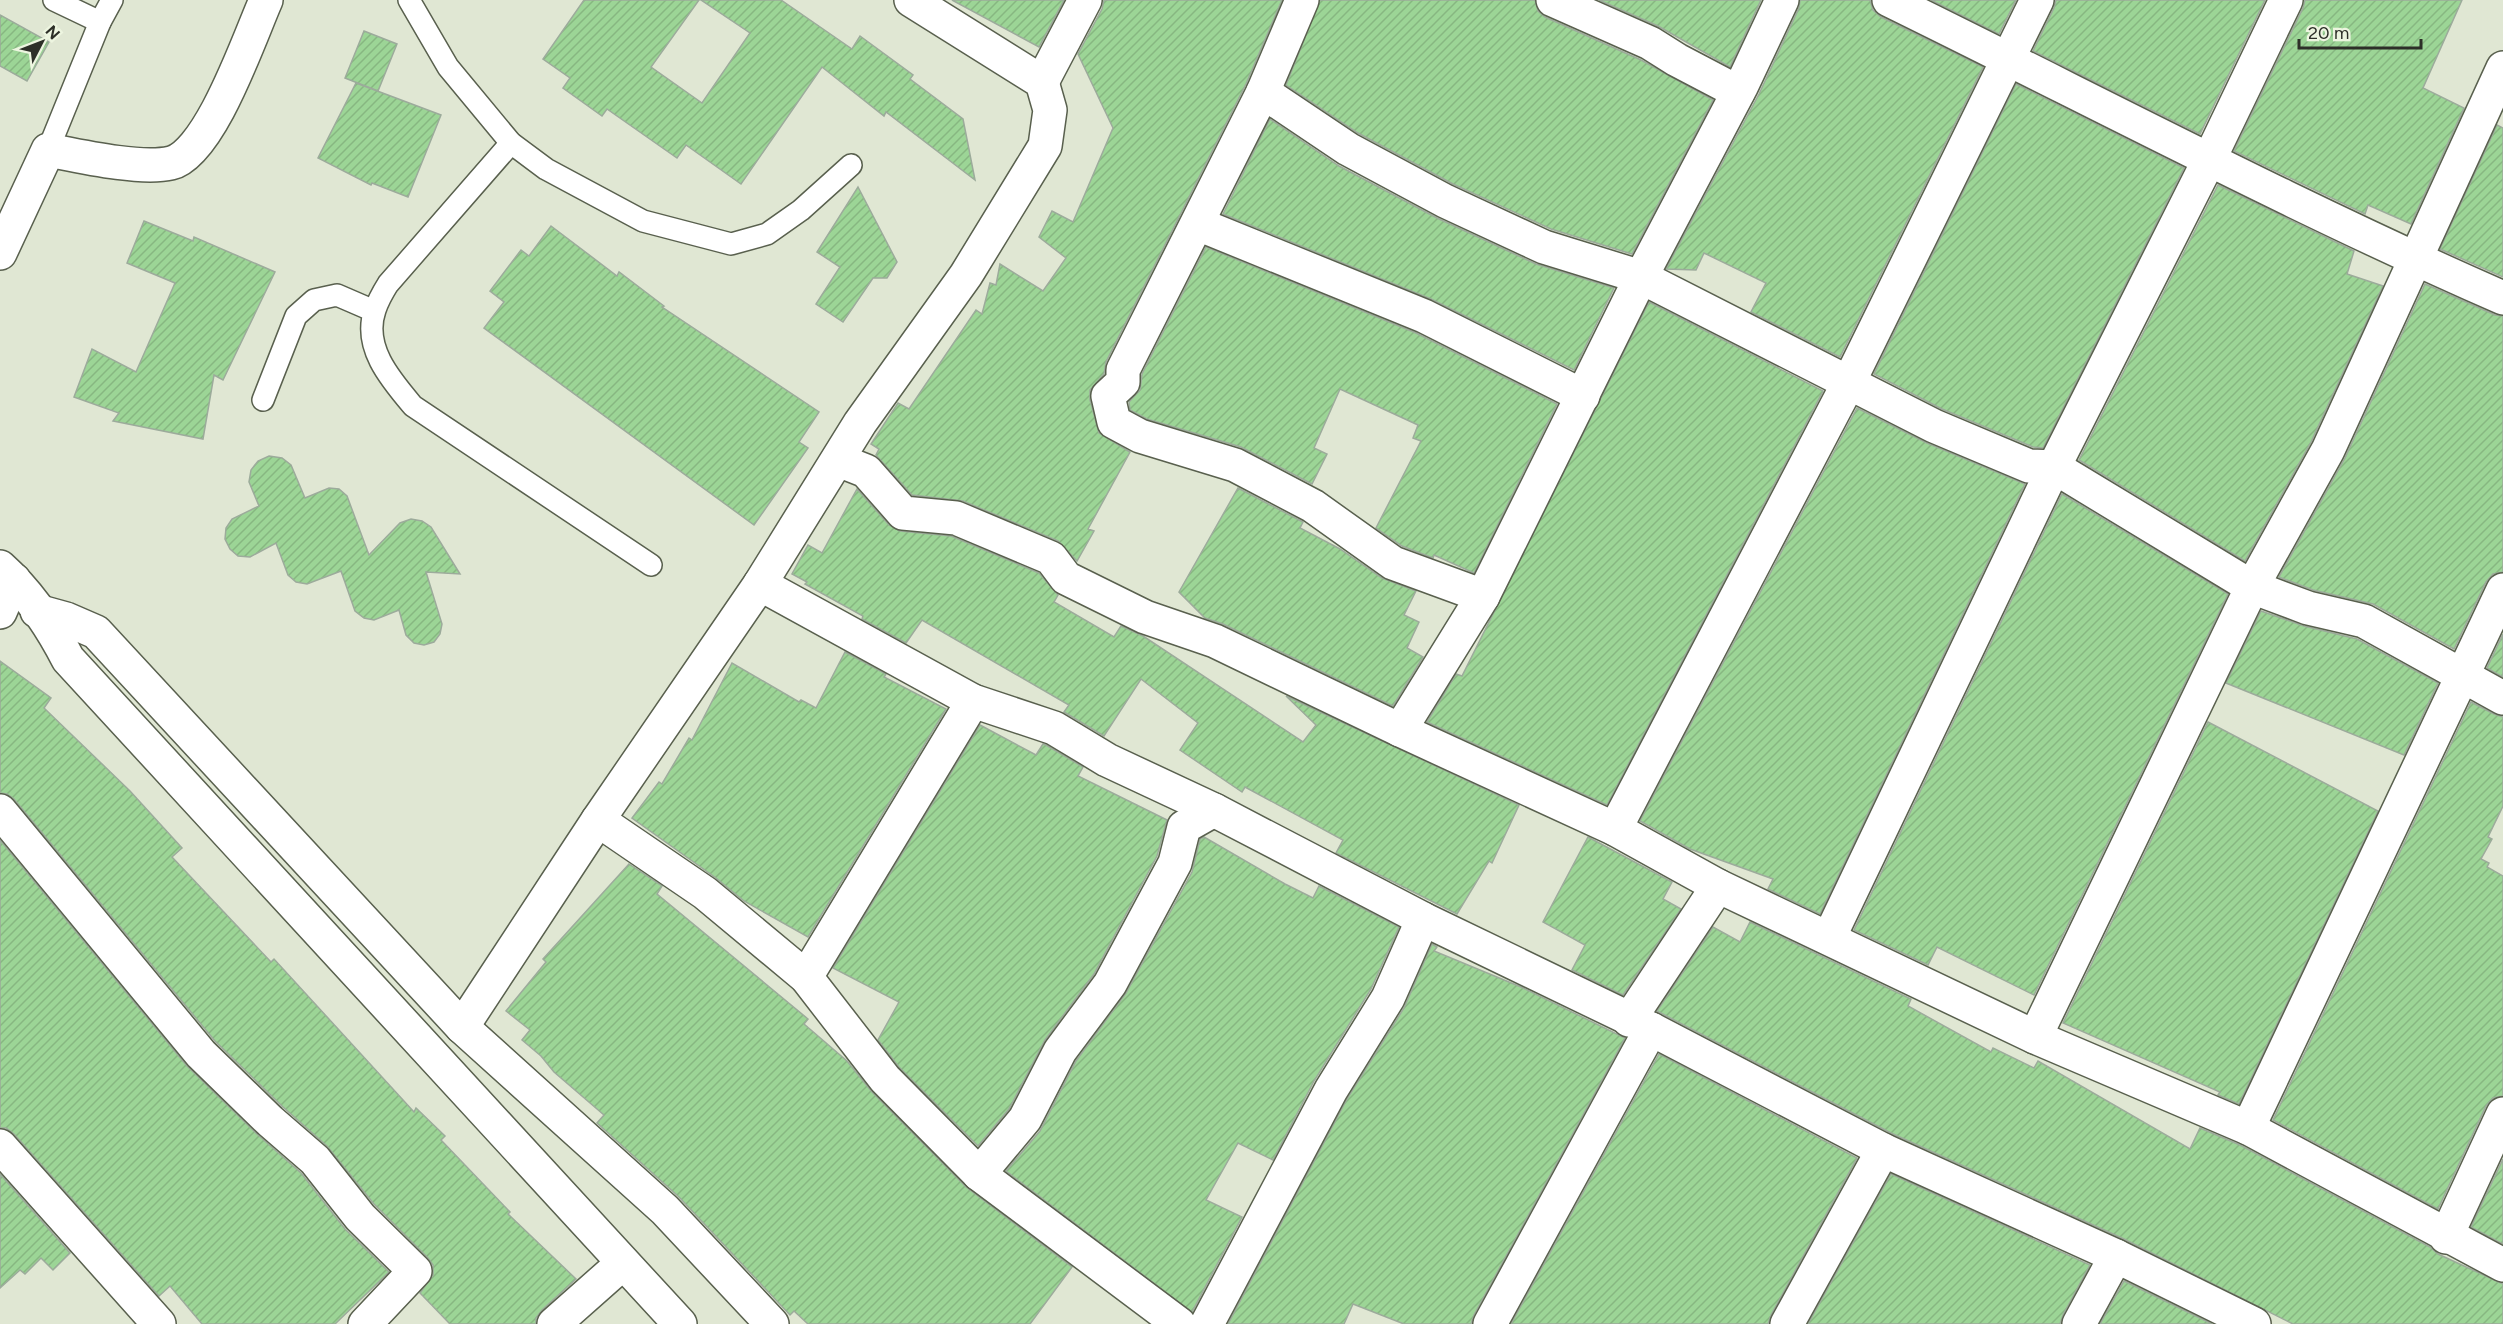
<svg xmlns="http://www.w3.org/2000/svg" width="2503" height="1324" font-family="Figtree,sans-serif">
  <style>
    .building { fill: url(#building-hatch); stroke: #9cab9b; stroke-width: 1.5 }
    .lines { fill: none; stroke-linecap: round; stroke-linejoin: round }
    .lane-casing { stroke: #59604e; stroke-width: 24 }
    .street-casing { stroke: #59604e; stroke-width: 36 }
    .lane { stroke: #fff; stroke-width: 21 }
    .street { stroke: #fff; stroke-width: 33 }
  </style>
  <defs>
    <pattern id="building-hatch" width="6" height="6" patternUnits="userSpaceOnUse" patternTransform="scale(1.5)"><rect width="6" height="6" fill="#9cd596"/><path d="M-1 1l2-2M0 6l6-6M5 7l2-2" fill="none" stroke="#87b781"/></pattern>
  </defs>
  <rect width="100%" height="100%" fill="#e0e7d3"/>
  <g class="building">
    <path d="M584,0h115l-48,67 51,36 48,-70 -49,-33h80l71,49 8,-13 53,39 -3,4 53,40 12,61 -89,-68 -2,4 -62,-49 -81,117 -55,-39 -9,13 -70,-49 -5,7 -39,-28 7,-10 -27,-19z"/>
    <path d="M952,0h112l-25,47z"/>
    <path d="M1104,0h178l-36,84 -140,278 -2,12 -14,16v10l9,33 31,19 -42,77 6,2 -17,30 -19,-20 -95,-40 -51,-6 -36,-40 3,-6 -8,-5 27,-41 11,6 67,-99 6,4 8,-31 6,2 4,-21 43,27 23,-33 -27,-21 13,-26 21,11 40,-94 -35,-74 24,-45z"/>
    <path d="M1320,0h215l3,11 7,6 96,43 72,40 -81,154 -81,-25 -98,-45 -95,-51 -72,-48z"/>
    <path d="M1599,0h162l-31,67 -72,-41z"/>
    <path d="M1800,0h70l3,10 8,7 102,50 -143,290 -89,-45 15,-29 -62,-30 -8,17 -30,-1 93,-175 40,-86z"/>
    <path d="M1931,0h85l-17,34z"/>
    <path d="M2056,0h209l-65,134 -167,-83 21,-43z"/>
    <path d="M2305,0h157l-39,88 41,20 -53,116 -43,-19 -3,9 -131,-63 69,-143z"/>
    <path d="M0,15l49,27 -22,39 -27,-15z"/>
    <path d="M364,31l33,13 -19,47 -33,-13z"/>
    <path d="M356,83l85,32 -33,82 -36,-14 -1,2 -53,-27z"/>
    <path d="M2016,84l168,84 -141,280 -10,-1 -91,-38 -68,-35z"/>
    <path d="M1270,119l69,47 98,52 99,46 78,24 -40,82 -143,-71 -208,-85z"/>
    <path d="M2497,125l6,3v149l-63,-28z"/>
    <path d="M2218,185l136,66 -7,23 36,12 -72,156 -66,119 -166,-101z"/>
    <path d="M858,187l39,75 -10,16h-14l-30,44 -27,-18 24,-37 -23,-15z"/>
    <path d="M144,221l49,20 1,-4 81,35 -52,108 -9,-5 -11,64 -90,-18 6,-8 -45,-16 18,-48 44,23 39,-89 -48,-20z"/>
    <path d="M551,226l66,50 2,-4 45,34 -2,1 157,105 -20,30 9,6 -54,77 -270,-197 20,-26 -14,-11 31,-41 8,6z"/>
    <path d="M1206,247l210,86 141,71 -83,169 -40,-18 -1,3 -31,-12 -26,-18 45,-87 -8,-3 5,-13 -78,-36 -26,59 13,6 -15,30 -71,-37 -94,-28 -17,-9 -1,-8 11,-12 2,-16z"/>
    <path d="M2425,284l70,31 8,1v256l-10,2 -7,8 -32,67 -81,-45 -60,-14 -34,-13 66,-119z"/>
    <path d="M1649,302l174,89 -216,414 -180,-83 29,-48 6,2z"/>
    <path d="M1857,408l70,35 98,41 -205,430 -52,-25 5,-10 -83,-30 -50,-28z"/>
    <path d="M269,456l13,2 9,7 14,33 24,-10 10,1 8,7 22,59 31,-32 11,-4 11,2 9,6 29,47 -34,-2 16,52 -2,10 -6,8 -10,3 -10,-2 -8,-8 -7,-25 -25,10 -10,-2 -9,-7 -14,-40 -34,13 -11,-2 -8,-7 -12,-32 -26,14 -12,-1 -8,-7 -5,-10 1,-11 6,-9 27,-13 -10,-24 2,-12 7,-9z"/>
    <path d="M1238,488l65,34 -3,6 40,21 42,29 34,13 -12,24 15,7 -12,26 16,9 -30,49 -170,-82 -18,-6 -26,-26z"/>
    <path d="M857,489l32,36 11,6 51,5 88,37 19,22 -4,7 60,35 7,-11 22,10 160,106 13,-17 -30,-29 233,109 -27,58 -3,-2 -32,53 -121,-61 7,-13 -98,-53 -3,5 -62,-42 18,-27 -57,-44 -37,57 -40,-24 5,-7 -147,-85 -16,23 -44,-24 1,-3 -58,-32 2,-2 -15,-8 16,-29 14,8z"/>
    <path d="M2062,494l166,100 -194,401 -97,-48 -9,18 -74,-35z"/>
    <path d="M2261,611l43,15 53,13 81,44 -34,72 -178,-72z"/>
    <path d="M2503,634v43l-16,-9z"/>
    <path d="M845,652l41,22 -2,3 62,32 -138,228 -64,-36 -28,-23 -84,-60 27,-36 3,2 27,-46 3,2 40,-77 67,39 2,-2 15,8z"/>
    <path d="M0,661l51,37 -7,10 86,83 52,57 -10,9 99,105 3,-3 140,153 2,-4 29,28 -4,4 69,72 -2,2 68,65 -34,31 -6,8v6h-86l-30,-31 13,-18v-10l-5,-7 -54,-54 -47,-58 -44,-39 -68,-66 -201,-242 -7,-5 -7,-1z"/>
    <path d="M2471,702l23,12 9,3v89l-15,31 4,2 -11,20 8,4 -2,4 16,9v220l-10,2 -7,8 -48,103 -165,-89z"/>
    <path d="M2208,722l170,89 -139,293 -21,-9 2,-3 -157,-69z"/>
    <path d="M980,725l56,30 7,-11 3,1 37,22 -5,9 89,44 -10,36 -63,118 -49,66 -36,69 -31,37 -79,-79 -21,-27 21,-38 -66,-34z"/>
    <path d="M1204,837l81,47 28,14 6,-12 80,41 -28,62 -57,92 -41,79 -35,-17 -32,57 36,17 -50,95 -186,-141 34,-40 36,-70 50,-68 66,-121 8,-33z"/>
    <path d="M1588,837l84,45 -9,17 18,10 -58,86 -51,-25 13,-25 -42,-23z"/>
    <path d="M0,840l187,226 70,68 44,39 44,56 44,43 -54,52h-133l-32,-38 -11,10 -145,-162 -8,-6h-6z"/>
    <path d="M629,864l33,22 -5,8 151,125 -4,5 43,37 25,31 94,95 106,80 -42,57h-222l-14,-13 -4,4 -111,-118 -82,-74 7,-8 -50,-43 -13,-16 -19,-16 8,-10 -24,-19 40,-49 -3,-3z"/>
    <path d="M1750,922l161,77 -3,7 83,46 2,-4 41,20 4,-7 152,88 10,-21 40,17 190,102 8,7 65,30v40h-210l-169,-85 -233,-106 -234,-122 56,-84 27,15z"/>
    <path d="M1432,944l5,3 -3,4 87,36 104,51 -151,277 -3,9h-67l-51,-20 -9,20h-116l119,-225 57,-91z"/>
    <path d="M1659,1054l198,104 -86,157 -3,9h-257z"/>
    <path d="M2503,1159v85l-32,-17z"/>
    <path d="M0,1174l70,79 -17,17 -12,-12 -16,16 -5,-4 -20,18z"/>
    <path d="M1891,1174l199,91 -27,50 -3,9h-252z"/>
    <path d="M2124,1281l88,43h-112z"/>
  </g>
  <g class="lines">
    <defs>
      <g id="lane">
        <path d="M54,0l46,22"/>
        <path d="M409,0l39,67 63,76 35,26 97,52 88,23 36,-10 34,-24 50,-45"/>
        <path d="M511,143l-123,141c-5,8 -10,17 -13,26 -13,37 16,70 38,96l238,159"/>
        <path d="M48,150l52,-128 12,-22"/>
        <path d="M263,400l33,-84 18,-16 23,-5 37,16"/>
      </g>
      <g id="street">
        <path d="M1302,0l-39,92 -140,278v12l-15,14 6,26 26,14 95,29 78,41 80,57 90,33"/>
        <path d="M1553,0l97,43 27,17 61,32"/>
        <path d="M1889,0c204,100 406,207 614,298"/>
        <path d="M1042,82l43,-82"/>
        <path d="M1263,92l85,57 97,52 99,46 97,30 293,149 95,40 25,1 198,120 56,21 56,13 139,77"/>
        <path d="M1198,224l226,92 159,80"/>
        <path d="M0,253l48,-103c31,6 92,20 123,13 39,-9 79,-127 95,-163"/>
        <path d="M838,460l28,11 37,42 53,5 95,40 15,20 79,39 70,24 185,89 215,99 103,57 317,151 213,91 255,137"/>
        <path d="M0,567c28,25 51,59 68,92l612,665"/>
        <path d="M760,584l213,117 81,27 53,32 107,50 209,109 228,110 232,121 233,106 138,68"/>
        <path d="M37,611l29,8 30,13 366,395 203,183 107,114"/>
        <path d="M0,612l14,-32"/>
        <path d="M1400,730l83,-134 158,-319 101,-192 40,-85"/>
        <path d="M0,811l201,243 69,67 45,39 45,57 55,54 -50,53"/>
        <path d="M598,820l107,73 101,84 79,102 94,95 200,150"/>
        <path d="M1615,829l234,-447 188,-382"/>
        <path d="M1829,938l225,-471 155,-307 77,-160"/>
        <path d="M806,977l167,-276"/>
        <path d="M1629,1020l89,-134"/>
        <path d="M462,1027l136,-207 162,-236 100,-161 106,-148 79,-129 5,-36 -8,-28 -131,-82"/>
        <path d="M2035,1037l217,-450 76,-137 175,-382"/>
        <path d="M2248,1128l255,-538"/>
        <path d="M0,1146l159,178"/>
        <path d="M979,1174l46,-55 35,-68 50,-67 65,-121 9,-36 30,-17"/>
        <path d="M2446,1237l57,-123"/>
        <path d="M554,1324l69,-61"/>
        <path d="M1207,1324l124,-234 57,-92 35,-79"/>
        <path d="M1490,1324l161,-295"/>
        <path d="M1787,1324l96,-174"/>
        <path d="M2079,1324l37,-68"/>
      </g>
    </defs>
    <use href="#lane" class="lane-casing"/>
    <use href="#street" class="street-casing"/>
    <use href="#lane" class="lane"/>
    <use href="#street" class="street"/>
  </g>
  <g transform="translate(42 42) rotate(48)" stroke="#edf5e0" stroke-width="4.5" paint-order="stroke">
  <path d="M0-4.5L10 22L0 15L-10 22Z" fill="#2d2f28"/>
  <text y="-9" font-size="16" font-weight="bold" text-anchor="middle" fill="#2d2f28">N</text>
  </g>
  <path d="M2299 39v9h122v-9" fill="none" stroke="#2d2f28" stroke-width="3"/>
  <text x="2308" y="39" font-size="18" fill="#2d2f28" stroke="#edf5e0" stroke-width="4.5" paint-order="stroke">20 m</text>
</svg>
